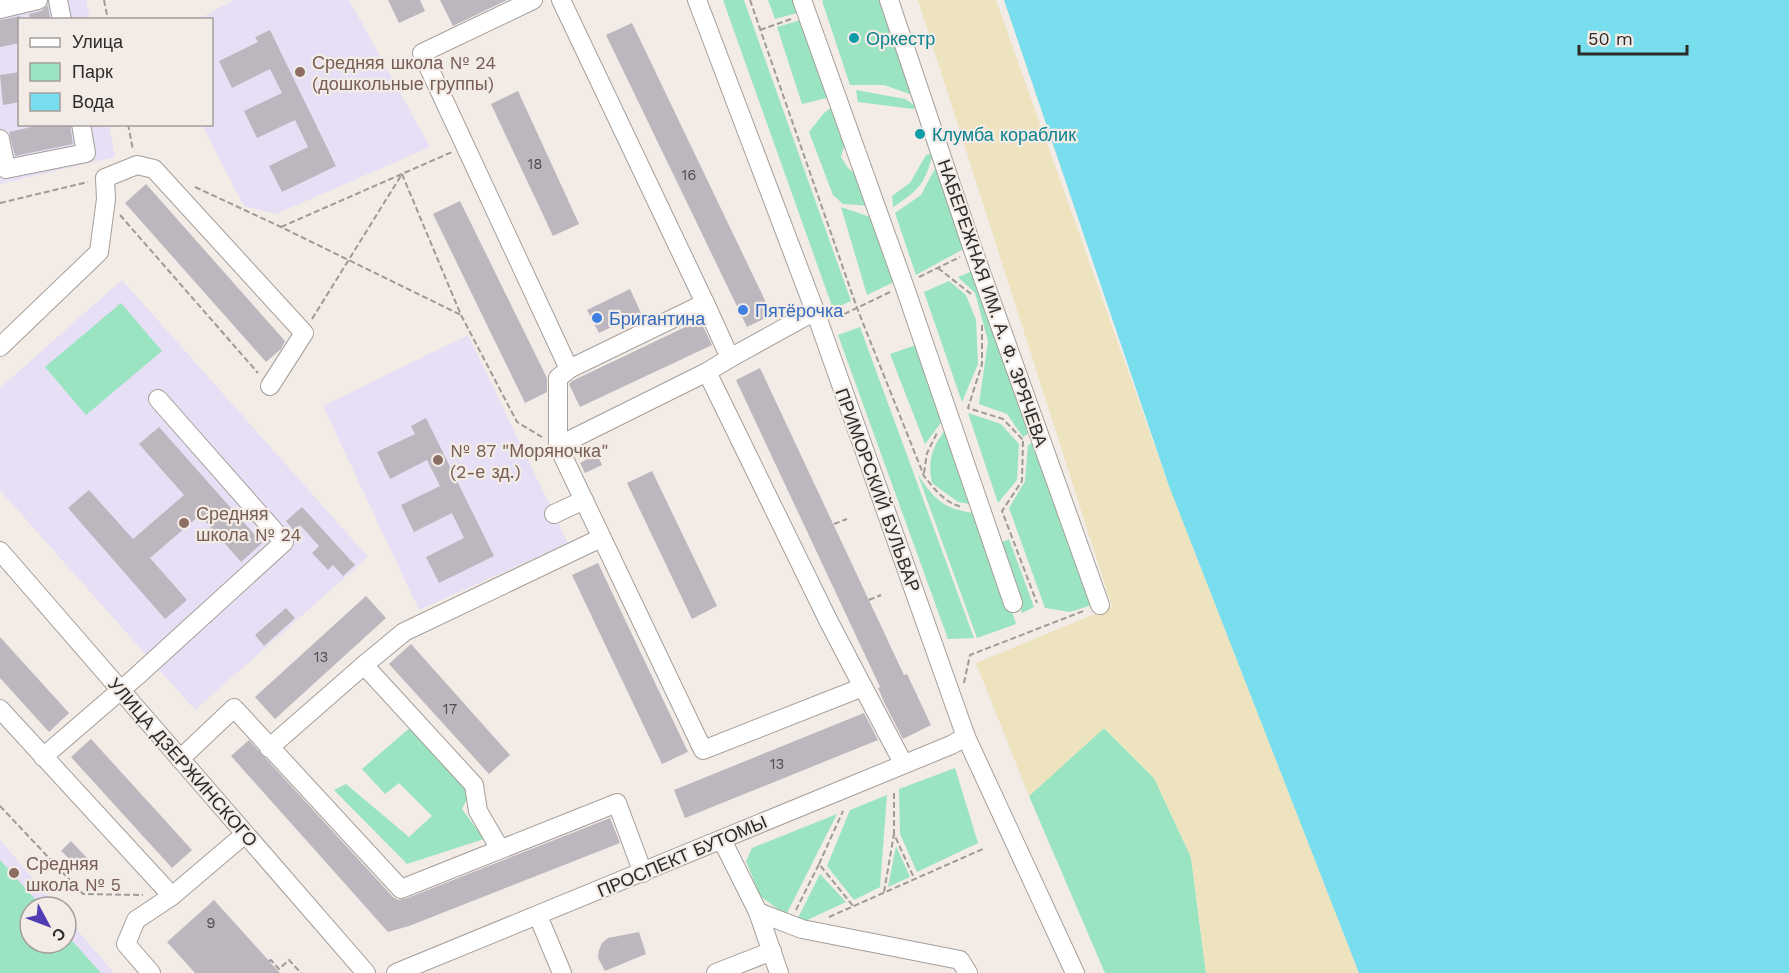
<svg xmlns="http://www.w3.org/2000/svg" width="1789" height="973" font-family="'Work Sans',sans-serif">
  <style>
    .education { fill: #e6dff5 }
    .green { fill: #9be4c2 }
    .sand { fill: #ede3be }
    .water { fill: #78ddec }
    .building { fill: #bcb7be }
    .lines { fill: none; stroke-linecap: round; stroke-linejoin: round }
    .minor-casing { stroke: #a59e99; stroke-width: 20 }
    .path { stroke: #9f9a97; stroke-width: 2; stroke-dasharray: 6 3; stroke-linecap: butt }
    .minor { stroke: #fff; stroke-width: 18 }
    .culture-dot { fill: #0f9aa8; stroke: #f2ebe6; stroke-width: 2 }
    .education-dot { fill: #8d6e63; stroke: #f2ebe6; stroke-width: 2 }
    .shop-dot { fill: #3f7fe0; stroke: #f2ebe6; stroke-width: 2 }
    .labels { text-anchor: middle; dominant-baseline: central; stroke-width: 4.5; stroke-linejoin: round; paint-order: stroke }
    .number-label { font-size: 15px; fill: #514e4e }
    .culture-label { font-size: 18px; fill: #0d838f; stroke: #f2ebe6; text-anchor: start }
    .education-label { font-size: 18px; fill: #785e54; stroke: #f2ebe6; text-anchor: start }
    .street-label { font-size: 18px; fill: #2d2b29; stroke: #f2ebe6 }
    .shop-label { font-size: 18px; fill: #366cbe; stroke: #f2ebe6; text-anchor: start }
  </style>
  <rect width="100%" height="100%" fill="#f2ebe6"/>
  <g class="education">
    <path d="M0,0h86l4,19 -70,1v104l89,1 6,32 -115,27z"/>
    <path d="M234,0h115l81,147 -154,67 -32,-8 -42,-81 10,-1v-104h-15z"/>
    <path d="M122,280l246,277 -173,153 -195,-220v-102z"/>
    <path d="M468,335l100,208 -149,67 -96,-204z"/>
    <path d="M0,840l57,67h-27v36h36v-26l48,56h-114z"/>
  </g>
  <g class="green">
    <path d="M723,0h21l107,301 -18,8z"/>
    <path d="M768,0h29l4,12 -26,7z"/>
    <path d="M824,0h62l32,97 -34,-12h-34l-28,-84z"/>
    <path d="M804,19l27,78 -29,7 -25,-77z"/>
    <path d="M856,90l49,9 9,6v4l-56,-7z"/>
    <path d="M836,104l11,31 -6,22 7,11 16,12 8,26 -29,-2 -10,-9 -24,-63 15,-19z"/>
    <path d="M933,153c-8,30 -13,37 -40,54l-1,-11 18,-13 16,-28z"/>
    <path d="M939,161l28,86 -51,28 -21,-62 26,-18z"/>
    <path d="M841,207l35,12 22,61 -31,15z"/>
    <path d="M982,267l50,164 -9,6 -16,-23 -28,-10 9,-63 -13,-48 -17,-16z"/>
    <path d="M949,281l17,14 10,25 2,44 -16,38 -38,-110z"/>
    <path d="M121,303l41,48 -76,64 -41,-48z"/>
    <path d="M860,327l114,311 -26,1 -110,-304z"/>
    <path d="M919,344l27,72 -21,28 -35,-90z"/>
    <path d="M968,413l33,11 18,20 -2,36 -19,23z"/>
    <path d="M949,425l27,80 -18,-3 -26,-19c-5,-25 1,-38 17,-58z"/>
    <path d="M1037,441l58,163 -25,8 -25,-4 -36,-100 16,-27 3,-36z"/>
    <path d="M918,475c19,28 27,34 61,39l37,110 -39,14z"/>
    <path d="M1009,539l25,68 -12,6 -22,-70z"/>
    <path d="M412,726l62,59 -12,24 22,30 -77,25 -73,-74 12,-6 63,53 23,-21 -33,-33 -14,11 -23,-25z"/>
    <path d="M1104,728l50,50 37,79 15,116h-101l-76,-177z"/>
    <path d="M955,768l23,75 -61,29 -17,-38 -1,-45z"/>
    <path d="M887,795l-7,92 -26,13 -27,-34 23,-56z"/>
    <path d="M837,814l-51,101 -26,-19 -14,-35 6,-13z"/>
    <path d="M896,846l14,31 -22,10z"/>
    <path d="M0,860l42,47h-12v36h36v-9l35,39h-101z"/>
    <path d="M820,874l26,28 -43,20h-7z"/>
  </g>
  <path class="sand" d="M918,0h78l173,486 190,487h-153l-15,-116 -37,-79 -50,-50 -75,68 -53,-133 136,-56z"/>
  <path class="water" d="M1004,0h785v973h-430l-190,-487z"/>
  <g class="building">
    <path d="M388,0h32l5,11 -26,12z"/>
    <path d="M440,0h67l-54,26z"/>
    <path d="M48,5l2,15h-19l-2,-6 12,-3z"/>
    <path d="M20,16v27l-20,4v-27z"/>
    <path d="M632,23l140,292 -25,12 -141,-292z"/>
    <path d="M270,30l66,136 -54,26 -13,-26 39,-19 -13,-27 -38,18 -13,-27 38,-18 -12,-24 -38,19 -13,-27 39,-19 -3,-5z"/>
    <path d="M20,72v30l-17,3 -3,-30z"/>
    <path d="M518,91l61,133 -26,12 -62,-132z"/>
    <path d="M45,124h25l3,20 -58,12 -6,-24z"/>
    <path d="M146,184l139,157 -4,8 -15,13 -141,-159z"/>
    <path d="M460,201l87,177v14l-22,11 -92,-189z"/>
    <path d="M630,289l11,24 -42,20 -12,-23z"/>
    <path d="M700,320l12,25 -132,62 -11,-23 3,-3z"/>
    <path d="M760,368l144,307 3,-1 24,51 -28,14 -18,-35 -7,-16 2,-1 -144,-307z"/>
    <path d="M426,418l68,138 -55,27 -13,-26 38,-19 -12,-25 -38,19 -13,-27 39,-19 -13,-26 -37,19 -13,-27 38,-18 -4,-8z"/>
    <path d="M159,427l103,116 -21,19 -41,-47 -50,43 37,42 -22,19 -97,-111 21,-18 44,49 51,-44 -45,-51z"/>
    <path d="M597,454l5,11 -17,8 -5,-10z"/>
    <path d="M652,471l65,135 -25,13 -65,-136z"/>
    <path d="M302,507l53,58 -12,11 -10,-11 -5,5 -16,-17 7,-7 -19,-21 -6,6 -8,-10z"/>
    <path d="M598,563l90,189 -26,12 -90,-189z"/>
    <path d="M366,596l20,22 -111,101 -20,-22z"/>
    <path d="M286,608l9,10 -31,28 -9,-11z"/>
    <path d="M0,637l69,76 -20,19 -49,-54z"/>
    <path d="M411,644l99,111 -21,19 -100,-110z"/>
    <path d="M864,713l14,27 -193,78 -11,-28z"/>
    <path d="M91,739l101,111 -20,18 -101,-111z"/>
    <path d="M249,740l144,157 5,3 7,-1 205,-81 10,25 -211,83 -21,6 -157,-176z"/>
    <path d="M71,841l19,20 -9,9 -20,-19z"/>
    <path d="M214,900l55,61 11,12h-85l-28,-31z"/>
    <path d="M639,932l7,22 -41,17 -7,-13 1,-8 3,-7 6,-5z"/>
  </g>
  <g class="lines">
    <defs>
      <g id="minor">
        <path d="M58,0l4,20"/>
        <path d="M533,0l-111,53 147,316"/>
        <path d="M561,0l144,303"/>
        <path d="M697,0l118,311 151,426 109,236"/>
        <path d="M802,0l102,285 109,318"/>
        <path d="M889,0l84,250 127,355"/>
        <path d="M0,9l38,-9"/>
        <path d="M0,139l6,30 80,-16 -5,-29"/>
        <path d="M0,347l99,-95 7,-53 -1,-21 32,-13 17,4 150,164 -34,53"/>
        <path d="M730,358l-23,14 -149,74 145,304 160,-63 40,76"/>
        <path d="M707,372l121,248 35,67"/>
        <path d="M558,446v-68l11,-9 136,-66 25,55 85,-47"/>
        <path d="M554,514l30,-14"/>
        <path d="M0,551l366,422"/>
        <path d="M364,665l40,-33 197,-94"/>
        <path d="M0,709l172,187"/>
        <path d="M269,748l95,-83 110,120 4,26 22,38"/>
        <path d="M43,757l94,-81 147,-134 -126,-143"/>
        <path d="M180,759l54,-51 167,181 216,-86 26,70"/>
        <path d="M722,840l36,72 21,61"/>
        <path d="M758,912l44,17 158,31 8,13"/>
        <path d="M538,916l24,57"/>
        <path d="M151,973l-25,-29 10,-24 36,-24 73,-62"/>
        <path d="M396,973l555,-228 15,-8"/>
        <path d="M716,973l56,-22"/>
      </g>
    </defs>
    <use href="#minor" class="minor-casing"/>
    <g class="path">
      <path d="M104,0l4,20"/>
      <path d="M750,0l107,308 67,168c10,13 22,28 39,31"/>
      <path d="M760,30l31,-11"/>
      <path d="M128,124l5,26"/>
      <path d="M402,174l59,141 56,107 25,15"/>
      <path d="M195,187l86,40 180,88"/>
      <path d="M0,203l88,-21"/>
      <path d="M120,215l138,158"/>
      <path d="M281,227l171,-75"/>
      <path d="M938,268l33,26"/>
      <path d="M919,277l41,-20"/>
      <path d="M836,318l54,-26"/>
      <path d="M312,319l90,-145"/>
      <path d="M982,325v39l-14,44 35,11 21,22"/>
      <path d="M1023,441l-1,40 -20,30 35,92"/>
      <path d="M924,473l3,-20 11,-22"/>
      <path d="M834,524l13,-5"/>
      <path d="M869,600l12,-5"/>
      <path d="M964,683l6,-28 116,-45"/>
      <path d="M894,793v41l20,44"/>
      <path d="M0,806l83,88 60,1"/>
      <path d="M819,864l24,-53"/>
      <path d="M884,892l10,-58"/>
      <path d="M796,910l23,-46 34,42"/>
      <path d="M829,917l156,-69"/>
      <path d="M269,961l2,-1 8,9 10,-9 12,13"/>
    </g>
    <use href="#minor" class="minor"/>
  </g>
  <g class="culture-dot">
    <circle cx="854" cy="38" r="6"/>
    <circle cx="920" cy="134" r="6"/>
  </g>
  <g class="education-dot">
    <circle cx="300" cy="72" r="6"/>
    <circle cx="438" cy="460" r="6"/>
    <circle cx="184" cy="523" r="6"/>
    <circle cx="14" cy="873" r="6"/>
  </g>
  <g class="shop-dot">
    <circle cx="743" cy="310" r="6"/>
    <circle cx="597" cy="318" r="6"/>
  </g>
  <g class="labels">
    <g class="number-label">
      <text x="535" y="164">18</text>
      <text x="689" y="175">16</text>
      <text x="321" y="657">13</text>
      <text x="450" y="709">17</text>
      <text x="777" y="764">13</text>
      <text x="211" y="923">9</text>
    </g>
    <g class="culture-label">
      <text x="866" y="38">Оркестр</text>
      <text x="932" y="134">Клумба кораблик</text>
    </g>
    <g class="education-label">
      <text x="312" y="62">Средняя школа № 24<tspan x="312" dy="21">(дошкольные группы)</tspan></text>
      <text x="450" y="450">№ 87 "Моряночка"<tspan x="450" dy="21">(2-е зд.)</tspan></text>
      <text x="196" y="513">Средняя<tspan x="196" dy="21">школа № 24</tspan></text>
      <text x="26" y="863">Средняя<tspan x="26" dy="21">школа № 5</tspan></text>
    </g>
    <g class="street-label">
      <text transform="translate(993 303) rotate(71)">НАБЕРЕЖНАЯ ИМ. А. Ф. ЗРЯЧЕВА</text>
      <text transform="translate(878 490) rotate(70)">ПРИМОРСКИЙ БУЛЬВАР</text>
      <text transform="translate(183 762) rotate(49)">УЛИЦА ДЗЕРЖИНСКОГО</text>
      <text transform="translate(682 856) rotate(-23)">ПРОСПЕКТ БУТОМЫ</text>
    </g>
    <g class="shop-label">
      <text x="755" y="310">Пятёрочка</text>
      <text x="609" y="318">Бригантина</text>
    </g>
  </g>
  <rect x="18" y="18" width="195" height="108" fill="#f2ebe6" stroke="#a39e9a" stroke-width="1.5"/>
  <rect x="30" y="38" width="30" height="9" fill="#ffffff" stroke="#a39e9a" stroke-width="1.5"/>
  <text x="72" y="48" font-size="18" fill="#2d2b29">Улица</text>
  <rect x="30" y="63" width="30" height="18" fill="#9be4c2" stroke="#a39e9a" stroke-width="1.5"/>
  <text x="72" y="78" font-size="18" fill="#2d2b29">Парк</text>
  <rect x="30" y="93" width="30" height="18" fill="#78ddec" stroke="#a39e9a" stroke-width="1.5"/>
  <text x="72" y="108" font-size="18" fill="#2d2b29">Вода</text>
  <g transform="translate(48 925) rotate(131)"><circle r="28" fill="#f2ebe6" stroke="#a39e9a" stroke-width="1.5"/>
  <path d="M0-4.5L10 22L0 15L-10 22Z" fill="#503cb3"/>
  <text y="-9" font-size="16" font-weight="bold" text-anchor="middle" fill="#2d2b29">С</text>
  </g>
  <path d="M1579 45v9h108v-9" fill="none" stroke="#2d2b29" stroke-width="3"/>
  <text x="1588" y="45" font-size="18" fill="#2d2b29" stroke="#f2ebe6" stroke-width="4.5" paint-order="stroke">50 m</text>
</svg>
